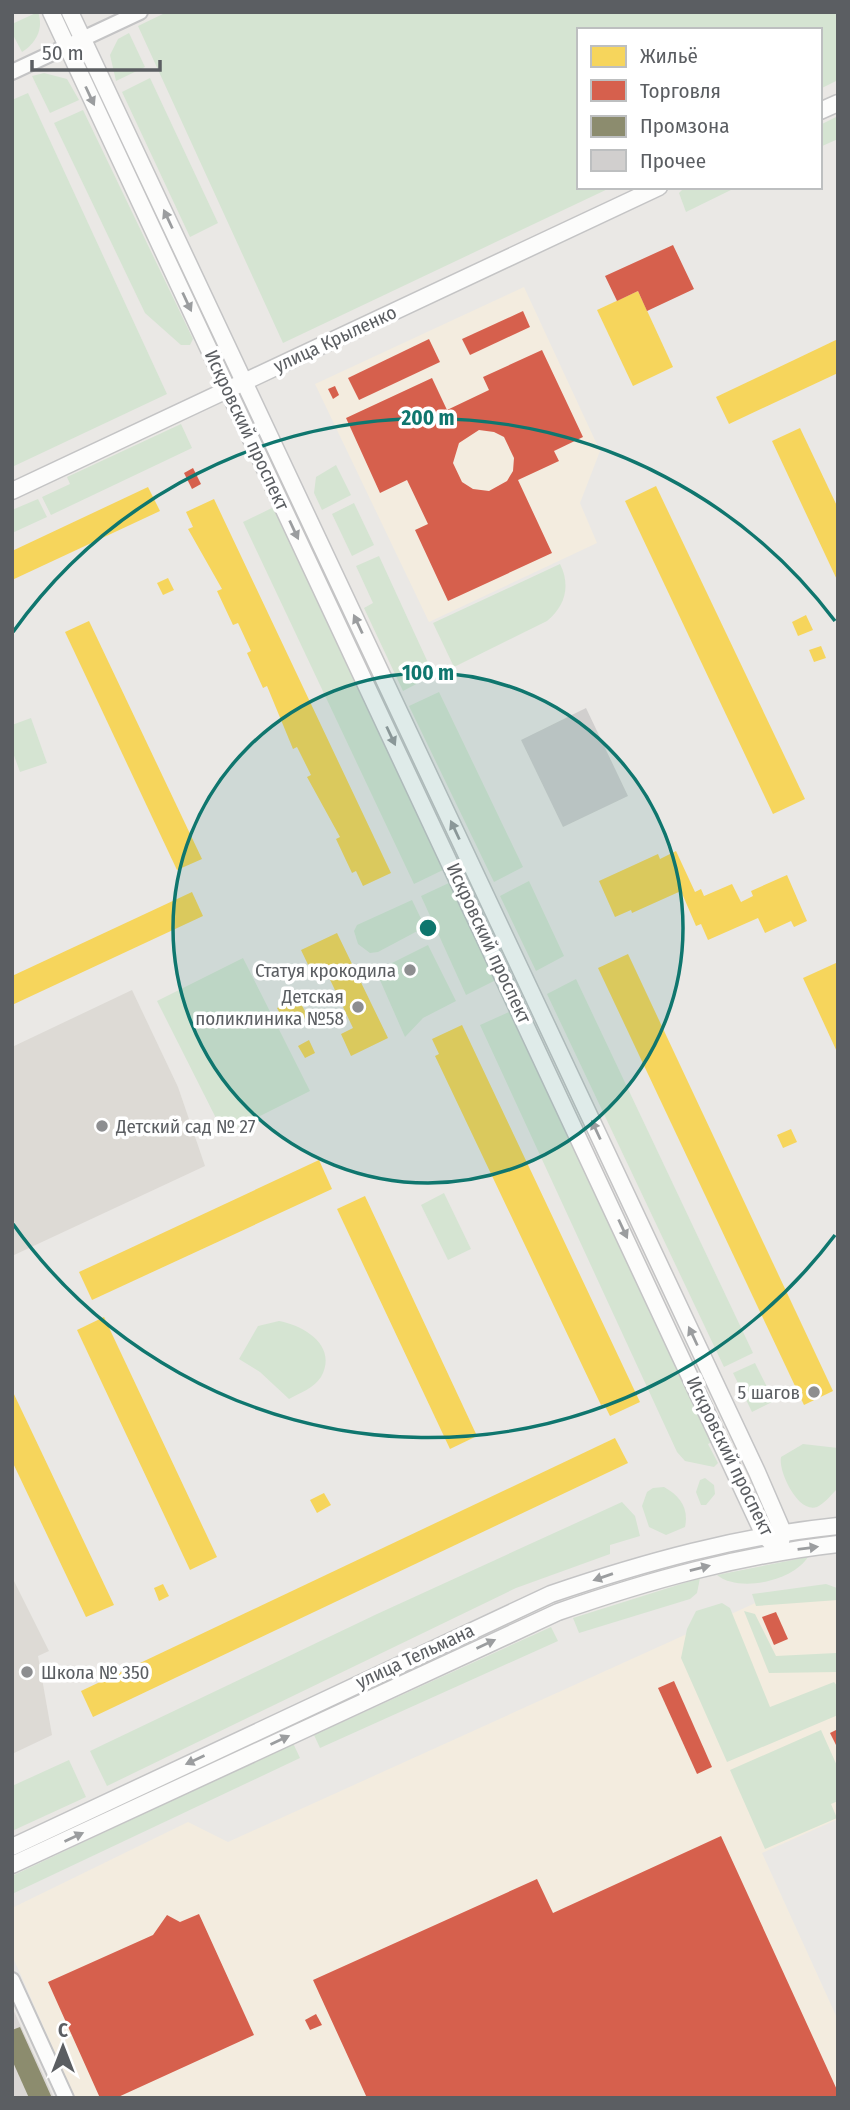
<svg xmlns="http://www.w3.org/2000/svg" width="850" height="2110" font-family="'Fira Sans Condensed',sans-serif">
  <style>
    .commercial { fill: #f3ecdf }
    .industrial { fill: #dad7d5 }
    .education { fill: #dddad5 }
    .green { fill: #d5e4d2 }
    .homes { fill: #f6d55c }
    .shops { fill: #d6604d; fill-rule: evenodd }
    .industry { fill: #8c8c6e }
    .building { fill: #d1cfce }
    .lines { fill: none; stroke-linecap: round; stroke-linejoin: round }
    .minor-casing { stroke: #c4c4c5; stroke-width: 18 }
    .tertiary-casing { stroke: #c4c4c5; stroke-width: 19 }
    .minor { stroke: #fcfcfb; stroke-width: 14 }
    .tertiary { stroke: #fcfcfb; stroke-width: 16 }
    .oneway { fill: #9b9d9f }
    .ring { fill: none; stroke: #0f766e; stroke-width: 3.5 }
    .poi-dot { fill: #8d8e90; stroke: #fff; stroke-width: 2.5 }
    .labels { text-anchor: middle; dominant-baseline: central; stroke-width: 7; stroke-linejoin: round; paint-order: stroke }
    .street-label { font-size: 19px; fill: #5b5e62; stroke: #fff }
    .poi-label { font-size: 19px; fill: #5b5e62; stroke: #fff; text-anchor: end }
    .centre { fill: #0f766e; stroke: #fff; stroke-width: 3.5 }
    .ring-label { font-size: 21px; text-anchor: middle; font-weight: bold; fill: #0f766e; stroke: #fff; stroke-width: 7; stroke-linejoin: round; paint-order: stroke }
  </style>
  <rect width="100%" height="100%" fill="#eae8e5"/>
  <g class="commercial">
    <path d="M524,287l76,164 -20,52 17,40 -168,79 -114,-238z"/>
    <path d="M838,1596v223l-76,34 76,167v78h-763l-63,-143v-47l176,-86 40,20 534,-242z"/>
  </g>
  <path class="industrial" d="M12,2007l42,91h-42z"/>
  <g class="education">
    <path d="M132,990l46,97 27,79 -193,90v-209z"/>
    <path d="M12,1577l37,74 -11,5 14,79 -40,19z"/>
  </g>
  <g class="green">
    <path d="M38,12c6,17 -2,31 -16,40l-10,-19v-9z"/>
    <path d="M167,12h671v68l-18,9v-59h-241v157h33l-329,156 -145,-317z"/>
    <path d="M129,33l16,34 -29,14 -6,-26 8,-16z"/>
    <path d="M44,73l23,6 12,21 -29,13 -18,-37z"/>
    <path d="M150,78l68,145 -28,14 -68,-145z"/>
    <path d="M28,93l139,301 -155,73v-367z"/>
    <path d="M83,110l110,229 -3,6h-9l-36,-32 -91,-190z"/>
    <path d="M838,116v23l-18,8v-22z"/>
    <path d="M685,187h52l-51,25 -7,-19z"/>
    <path d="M181,424l11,24 -141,67 -9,-18 28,-13 -3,-7z"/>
    <path d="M336,465l15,30 -29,15 -8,-17 2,-16z"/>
    <path d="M38,499l9,18 -35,16v-23z"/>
    <path d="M354,503l20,42 -22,11 -20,-42z"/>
    <path d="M274,507l171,362 -31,15 -171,-362z"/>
    <path d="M379,556l51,111 -6,13 -21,11 -39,-83 9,-5 -17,-37z"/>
    <path d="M560,564c11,22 5,42 -13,57l-93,46 -21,-44z"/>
    <path d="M439,692l84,175 -29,15 -85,-176z"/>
    <path d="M31,718l16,45 -27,9 -8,-22v-25z"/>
    <path d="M529,881l35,75 -28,15 -36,-75z"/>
    <path d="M451,882l45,98 -30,15 -45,-99z"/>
    <path d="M412,900l13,27 -47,25 -8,1 -12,-9 -4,-13 3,-6z"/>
    <path d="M428,945l28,56 -33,17 -18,19 -29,-66z"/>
    <path d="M243,958l67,133 -86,43 -67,-133z"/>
    <path d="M576,979l177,374 -29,14 -177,-373z"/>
    <path d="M509,1012l203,430 -4,2 10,19 -4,4 -29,-6 -8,-9 -197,-427z"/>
    <path d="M444,1193l27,56 -23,11 -27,-55z"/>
    <path d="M279,1321c26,5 59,25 42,56 -7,11 -21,16 -32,22l-29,-27 -21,-13 19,-33z"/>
    <path d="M755,1363l19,38 -22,11 -19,-39z"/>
    <path d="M803,1444l35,4v40c-6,6 -14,16 -21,19 -19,7 -39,-36 -36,-50z"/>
    <path d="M705,1478l9,7 1,9 -9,11h-5l-5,-13 4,-12z"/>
    <path d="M664,1487c16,9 25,21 21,40l-19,8 -17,-8 -7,-21 5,-14 6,-4z"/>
    <path d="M622,1502l13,14 5,20 -30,9v9l-94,34 -409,198 -17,-35 287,-137z"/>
    <path d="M808,1557c-15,24 -69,36 -91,18z"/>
    <path d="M700,1578l-3,15 -7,6 -111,34 -6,-15z"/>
    <path d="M826,1584l11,4 1,12 -82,6 -4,-12z"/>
    <path d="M722,1603l8,5 40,99 64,-25 4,5v28l-111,47 -46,-104 6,-29 9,-18z"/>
    <path d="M744,1611l11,3 21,42 60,-3 2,19 -69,1z"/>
    <path d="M551,1627l7,14 -238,107 -6,-13z"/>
    <path d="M821,1730l17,38v33l-7,3 6,14 -72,31 -35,-79z"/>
    <path d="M293,1743l7,15 -288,136v-18z"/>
    <path d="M69,1760l17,37 -74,34v-45z"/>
  </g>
  <g class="homes">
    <path d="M638,291l35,76 -40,19 -36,-76z"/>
    <path d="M838,339v34l-109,51 -13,-27z"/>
    <path d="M800,428l38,80v74l-66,-141z"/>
    <path d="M656,486l149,313 -32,15 -148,-313z"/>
    <path d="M148,487l12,24 -148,69v-29z"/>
    <path d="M214,499l177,374 -28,13 -7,-15 -4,2 -16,-34 4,-2 -33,-60 4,-2 -14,-28 -4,2 -26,-63 -4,2 -16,-35 4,-2 -13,-28 -5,2 -16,-34 5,-2 -34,-60 5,-2 -7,-15z"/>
    <path d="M168,578l6,12 -11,5 -6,-12z"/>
    <path d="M806,615l7,15 -15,6 -6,-14z"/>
    <path d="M89,621l113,238 -25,11 -112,-238z"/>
    <path d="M821,646l5,12 -12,4 -5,-12z"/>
    <path d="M676,851l19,41 6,-3 3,7 28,-12 9,18 12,-6 -2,-5 36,-16 20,46 -13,6 -3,-6 -26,12 -7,-15 -50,22 -7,-16 -5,2 -15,-35 -49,22 -1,-3 -16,7 -16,-36 59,-27 2,5z"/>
    <path d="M192,892l11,24 -191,89v-29z"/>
    <path d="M337,933l51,105 -37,18 -10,-22 12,-6 -29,-61 -12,6 -11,-23z"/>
    <path d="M628,954l205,437 -29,14 -206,-437z"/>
    <path d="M836,963l2,3v88l-35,-76z"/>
    <path d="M298,998l10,19 -21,10 -10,-19z"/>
    <path d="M462,1025l178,377 -30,14 -6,-12 -3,1 -166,-349 4,-2 -7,-15z"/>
    <path d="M309,1040l6,13 -10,5 -7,-12z"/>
    <path d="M791,1129l6,13 -14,6 -6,-13z"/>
    <path d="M319,1160l13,29 -240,111 -13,-28z"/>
    <path d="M365,1196l112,240 -27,13 -113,-240z"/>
    <path d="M104,1317l113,240 -27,13 -113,-240z"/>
    <path d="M12,1390l102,215 -28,12 -74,-156z"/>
    <path d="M615,1438l13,25 -535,254 -12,-26z"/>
    <path d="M324,1493l7,12 -14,8 -7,-13z"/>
    <path d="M163,1584l6,12 -10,5 -5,-13z"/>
  </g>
  <g class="shops">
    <path d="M673,245l21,44 -47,22 -9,-20 -21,10 -12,-25z"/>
    <path d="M523,311l7,16 -60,28 -8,-16z"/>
    <path d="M429,339l11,23 -81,38 -11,-22z"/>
    <path d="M542,350l41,87 -29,14 5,10 -41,19 34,73 -104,48 -33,-71 13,-6 -21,-44 -27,13 -34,-75 86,-40 15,32 42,-20 -6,-13zM479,430l15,2 10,5 10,21 -1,13 -6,10 -18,10 -16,-2 -11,-7 -9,-19 6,-20z"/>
    <path d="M335,386l4,9 -6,4 -5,-10z"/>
    <path d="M193,468l8,16 -9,5 -8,-16z"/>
    <path d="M776,1612l12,27 -14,6 -12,-28z"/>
    <path d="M674,1681l38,86 -15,7 -39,-86z"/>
    <path d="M838,1729v20l-8,-16z"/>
    <path d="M721,1836l117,256v6h-471l-54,-118 224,-101 16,34z"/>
    <path d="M199,1914l55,121 -138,63h-16l-52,-116 105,-47 14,-20 13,7z"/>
    <path d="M316,2014l6,11 -12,5 -5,-10z"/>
  </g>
  <path class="industry" d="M20,2027l32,71h-23l-17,-38v-30z"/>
  <path class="building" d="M586,708l42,88 -65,31 -42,-87z"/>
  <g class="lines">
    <defs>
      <g id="minor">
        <path d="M12,72l128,-60"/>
        <path d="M12,1980l54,118"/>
      </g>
      <g id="tertiary">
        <path d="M51,12l713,1523 15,16"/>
        <path d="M70,12l687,1460 26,60 -4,19"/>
        <path d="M820,111l18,-8"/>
        <path d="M12,491l647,-304"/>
        <path d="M12,1847l539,-253c94,-32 188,-58 287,-68"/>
        <path d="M12,1865l546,-253c92,-32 183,-57 280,-68"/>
      </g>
    </defs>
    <use href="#minor" class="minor-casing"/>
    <use href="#tertiary" class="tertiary-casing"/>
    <use href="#minor" class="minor"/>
    <use href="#tertiary" class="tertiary"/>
  </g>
  <defs><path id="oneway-solid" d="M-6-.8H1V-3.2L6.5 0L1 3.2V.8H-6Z" transform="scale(1.75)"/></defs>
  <g class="oneway">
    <use href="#oneway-solid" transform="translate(90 96) rotate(65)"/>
    <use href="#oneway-solid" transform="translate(168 219) rotate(-115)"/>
    <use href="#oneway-solid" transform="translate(187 302) rotate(65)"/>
    <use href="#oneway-solid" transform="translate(294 530) rotate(65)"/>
    <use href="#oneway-solid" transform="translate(358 624) rotate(-115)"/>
    <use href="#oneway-solid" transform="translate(391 736) rotate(65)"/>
    <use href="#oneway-solid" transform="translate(455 830) rotate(-115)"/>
    <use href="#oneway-solid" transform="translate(596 1130) rotate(-115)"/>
    <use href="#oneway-solid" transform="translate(623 1229) rotate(65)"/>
    <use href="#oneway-solid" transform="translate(693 1336) rotate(-115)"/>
    <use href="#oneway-solid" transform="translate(808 1548) rotate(-7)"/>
    <use href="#oneway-solid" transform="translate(700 1568) rotate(-14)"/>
    <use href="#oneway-solid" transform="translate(603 1577) rotate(161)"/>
    <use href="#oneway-solid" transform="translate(486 1644) rotate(-25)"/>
    <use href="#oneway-solid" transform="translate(280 1740) rotate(-25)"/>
    <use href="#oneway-solid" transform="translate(195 1760) rotate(155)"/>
    <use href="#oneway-solid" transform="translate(74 1837) rotate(-25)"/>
  </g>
  <circle cx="428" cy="928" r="255" fill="#0f766e" fill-opacity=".12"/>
  <g class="ring">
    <circle cx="428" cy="928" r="255"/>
    <path d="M835 1235A510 510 0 0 1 13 1224M13 632A510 510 0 0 1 835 621"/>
  </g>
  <g class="poi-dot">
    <circle cx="410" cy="970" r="7"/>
    <circle cx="358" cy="1007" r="7"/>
    <circle cx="102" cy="1126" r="7"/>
    <circle cx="814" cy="1392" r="7"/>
    <circle cx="27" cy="1672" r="7"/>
  </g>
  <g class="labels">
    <g class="street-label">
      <text transform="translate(335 339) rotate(-25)">улица Крыленко</text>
      <text transform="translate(247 430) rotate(65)">Искровский проспект</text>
      <text transform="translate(489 943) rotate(65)">Искровский проспект</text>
      <text transform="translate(730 1456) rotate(64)">Искровский проспект</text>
      <text transform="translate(415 1656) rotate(-25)">улица Тельмана</text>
    </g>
    <g class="poi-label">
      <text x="396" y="970">Статуя крокодила</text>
      <text x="344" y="996">Детская<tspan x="344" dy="22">поликлиника №58</tspan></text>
      <text x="116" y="1126" text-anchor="start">Детский сад № 27</text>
      <text x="800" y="1392">5 шагов</text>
      <text x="41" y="1672" text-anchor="start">Школа № 350</text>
    </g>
  </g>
  <circle cx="428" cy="928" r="10" class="centre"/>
  <g class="ring-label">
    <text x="428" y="425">200 m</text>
    <text x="428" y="680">100 m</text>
  </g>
  <rect width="850" height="2110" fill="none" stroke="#5b5e62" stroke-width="28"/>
  <rect x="577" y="28" width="245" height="161" fill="#ffffff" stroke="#bdbfc0" stroke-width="2"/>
  <rect x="591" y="46" width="35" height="21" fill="#f6d55c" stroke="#bdbfc0" stroke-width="2"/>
  <text x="640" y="63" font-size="21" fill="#5b5e62">Жильё</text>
  <rect x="591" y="80" width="35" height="21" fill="#d6604d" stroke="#bdbfc0" stroke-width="2"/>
  <text x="640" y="98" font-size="21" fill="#5b5e62">Торговля</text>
  <rect x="591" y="116" width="35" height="21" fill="#8c8c6e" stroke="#bdbfc0" stroke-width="2"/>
  <text x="640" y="133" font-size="21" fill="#5b5e62">Промзона</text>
  <rect x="591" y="150" width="35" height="21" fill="#d1cfce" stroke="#bdbfc0" stroke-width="2"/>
  <text x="640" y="168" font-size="21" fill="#5b5e62">Прочее</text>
  <g transform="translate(63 2047)" stroke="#ffffff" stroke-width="5" paint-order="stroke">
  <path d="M0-5L12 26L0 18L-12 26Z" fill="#5b5e62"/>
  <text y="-10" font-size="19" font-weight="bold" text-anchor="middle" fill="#5b5e62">С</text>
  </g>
  <path d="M32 60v10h128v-10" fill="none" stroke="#5b5e62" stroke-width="3.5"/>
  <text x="42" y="60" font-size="21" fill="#5b5e62" stroke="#ffffff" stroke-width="5" paint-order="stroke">50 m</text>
</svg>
